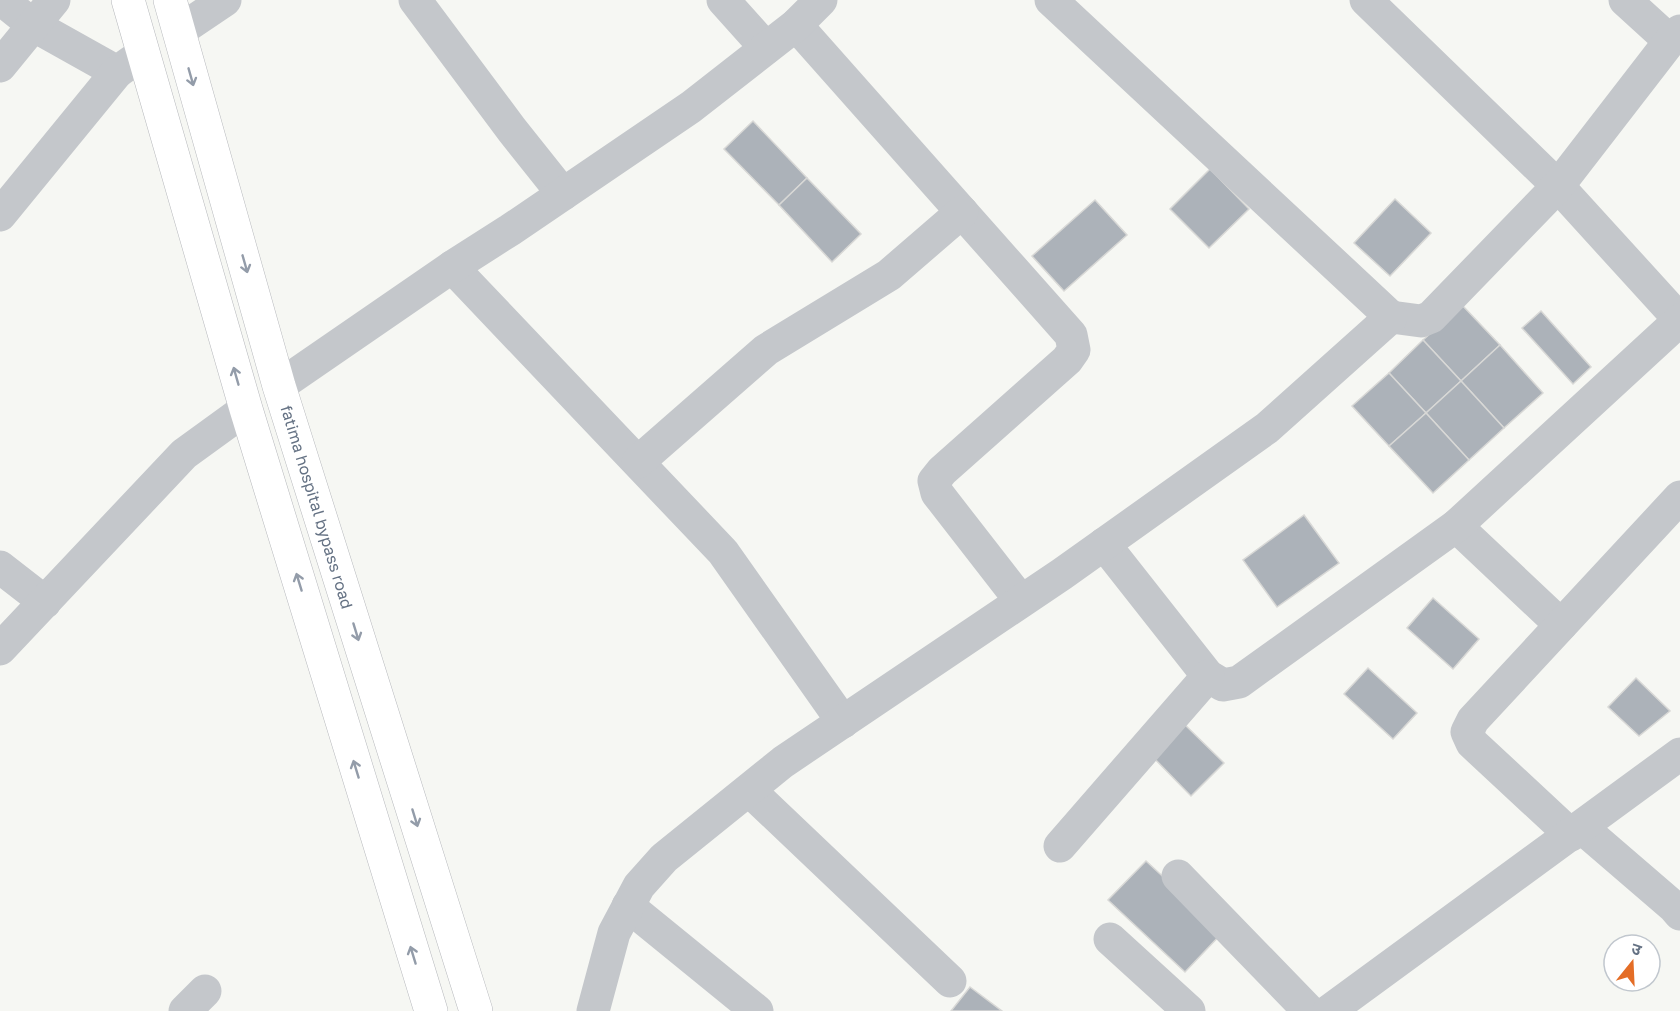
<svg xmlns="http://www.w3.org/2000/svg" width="1680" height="1011" font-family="'Golos Text','Noto Sans Devanagari',sans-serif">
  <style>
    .building { fill: #acb2b9; stroke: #d8d8d6; stroke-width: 1.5 }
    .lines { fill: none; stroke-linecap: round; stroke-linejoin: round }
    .highway-casing { stroke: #b7b9bd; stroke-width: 34 }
    .minor { stroke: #c4c7cb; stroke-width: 33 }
    .highway { stroke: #fff; stroke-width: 33 }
    .oneway { stroke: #939ca9 }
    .labels { text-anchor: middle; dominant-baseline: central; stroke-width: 6; stroke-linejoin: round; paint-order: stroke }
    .street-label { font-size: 16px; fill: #657284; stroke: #fff }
  </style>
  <rect width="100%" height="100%" fill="#f6f7f3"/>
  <g class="building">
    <path d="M753,121l54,57 -28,27 -55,-56z"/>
    <path d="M1210,169l39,40 -40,39 -39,-39z"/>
    <path d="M807,178l54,56 -29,28 -53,-57z"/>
    <path d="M1395,199l36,34 -41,43 -36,-33z"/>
    <path d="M1095,200l32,35 -63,56 -32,-35z"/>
    <path d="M1462,305l38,40 -39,36 -38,-41z"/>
    <path d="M1541,311l50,56 -18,17 -51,-56z"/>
    <path d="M1423,340l38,41 -35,32 -37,-40z"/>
    <path d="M1500,345l43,48 -39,35 -43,-47z"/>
    <path d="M1389,373l37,40 -37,33 -37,-40z"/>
    <path d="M1461,381l43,47 -35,32 -43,-47z"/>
    <path d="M1426,413l43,47 -36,33 -44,-47z"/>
    <path d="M1304,515l35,48 -62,44 -34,-47z"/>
    <path d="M1433,598l46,41 -26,30 -46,-41z"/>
    <path d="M1368,668l49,45 -24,26 -49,-45z"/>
    <path d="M1636,678l34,33 -31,25 -31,-29z"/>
    <path d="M1180,720l44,43 -33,33 -43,-44z"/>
    <path d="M1146,861l77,71 -38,40 -77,-72z"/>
    <path d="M970,987l32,24h-51z"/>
  </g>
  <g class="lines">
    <defs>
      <g id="highway">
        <path d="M128,0l118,409 185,602"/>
        <path d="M170,0l109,386 197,625"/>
      </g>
    </defs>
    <use href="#highway" class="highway-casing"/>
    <g class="minor">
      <path d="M2,0l31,25 84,47 17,-12"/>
      <path d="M415,0l97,130 51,64"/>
      <path d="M723,0l43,48"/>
      <path d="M1366,0l192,186 122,134"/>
      <path d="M1625,0l45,41"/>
      <path d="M796,25l275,310 3,15 -7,10 -125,111 -8,10 3,12 84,108"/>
      <path d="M179,31l46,-31"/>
      <path d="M0,66l54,-66"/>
      <path d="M0,215l117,-143"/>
      <path d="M452,267l271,285 120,170"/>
      <path d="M1391,317l30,4 10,-4 127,-131 112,-145 10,-10"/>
      <path d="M279,386l173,-119 58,-37 181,-123 105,-82 25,-25"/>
      <path d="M638,462l128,-112 123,-75 73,-63"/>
      <path d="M1456,526l105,99"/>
      <path d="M1104,544l104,132 15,9 16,-3 217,-156 224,-206"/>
      <path d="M0,567l45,35"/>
      <path d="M0,649l184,-195 62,-45"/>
      <path d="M749,790l201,191"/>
      <path d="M1581,827l93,80 6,7"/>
      <path d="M1571,835l-99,-92 -5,-11 6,-12 207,-223"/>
      <path d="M1060,846l148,-170"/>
      <path d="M1178,876l131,135"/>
      <path d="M628,906l129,105"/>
      <path d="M1110,939l79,72"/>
      <path d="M185,1011l20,-20"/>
      <path d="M593,1011l21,-78 25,-47 25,-28 119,-96 279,-188 205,-146 124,-111 -340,-317"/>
      <path d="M1329,1011l351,-257"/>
    </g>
    <use href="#highway" class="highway"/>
  </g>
  <defs><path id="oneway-shaft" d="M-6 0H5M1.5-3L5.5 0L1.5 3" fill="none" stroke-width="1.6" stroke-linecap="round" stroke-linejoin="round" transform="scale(1.5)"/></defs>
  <g class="oneway">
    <use href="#oneway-shaft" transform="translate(191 77) rotate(74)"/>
    <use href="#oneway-shaft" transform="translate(245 264) rotate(74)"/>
    <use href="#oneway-shaft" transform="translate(236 376) rotate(-106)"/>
    <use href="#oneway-shaft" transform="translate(299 582) rotate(-107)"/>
    <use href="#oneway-shaft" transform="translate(356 632) rotate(73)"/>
    <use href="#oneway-shaft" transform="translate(356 769) rotate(-107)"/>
    <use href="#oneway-shaft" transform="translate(415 818) rotate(73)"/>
    <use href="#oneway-shaft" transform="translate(413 955) rotate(-107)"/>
  </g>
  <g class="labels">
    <g class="street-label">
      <text transform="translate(317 507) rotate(73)">fatima hospital bypass road</text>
    </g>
  </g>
  <g transform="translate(1632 963) rotate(18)"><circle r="28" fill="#ffffff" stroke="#c1c7ce" stroke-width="1.5"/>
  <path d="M0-4.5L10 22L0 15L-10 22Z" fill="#e46d26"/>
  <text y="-9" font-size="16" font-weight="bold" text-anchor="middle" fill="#657284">उ</text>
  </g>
</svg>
